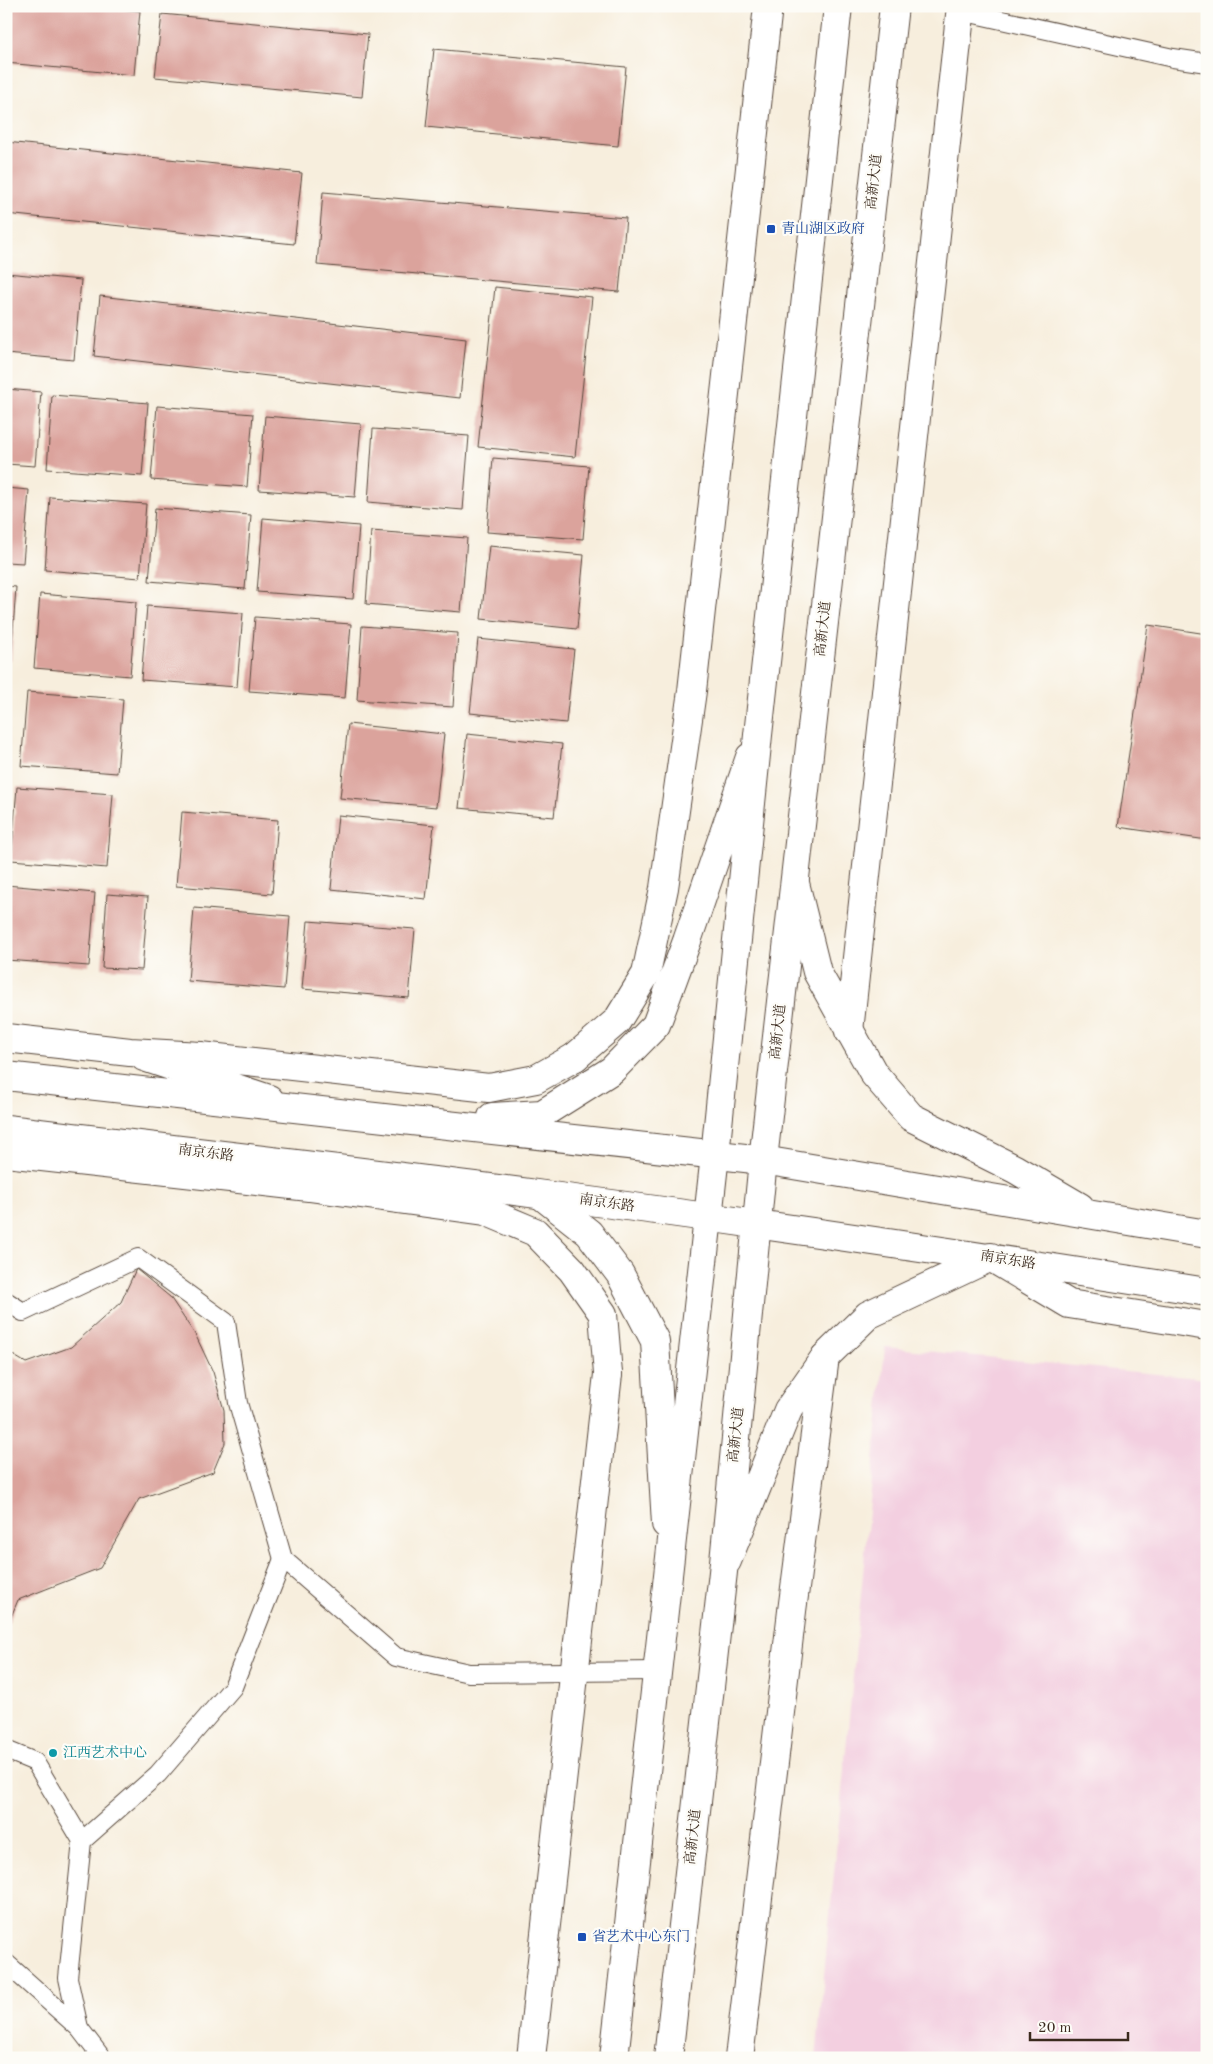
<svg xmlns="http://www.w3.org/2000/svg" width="1213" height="2064" font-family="'Old Standard TT','Noto Serif SC',serif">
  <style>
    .built { fill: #f3cfe0 }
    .building { fill: #dba39c }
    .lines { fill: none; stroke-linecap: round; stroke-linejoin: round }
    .service-casing { stroke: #57473b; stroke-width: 20 }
    .minor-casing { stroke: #57473b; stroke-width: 30 }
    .tertiary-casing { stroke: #57473b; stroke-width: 30 }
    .secondary-casing { stroke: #57473b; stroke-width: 30 }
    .primary-casing { stroke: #57473b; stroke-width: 30 }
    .trunk-casing { stroke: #57473b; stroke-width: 30 }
    .service { stroke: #fff; stroke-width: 18 }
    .minor { stroke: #fff; stroke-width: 28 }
    .tertiary { stroke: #fff; stroke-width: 28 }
    .secondary { stroke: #fff; stroke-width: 28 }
    .primary { stroke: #fff; stroke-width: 28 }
    .trunk { stroke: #fff; stroke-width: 28 }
    .transit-dot { fill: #1a4fb4; stroke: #fdfcf7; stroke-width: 2 }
    .culture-dot { fill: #0f9aa8; stroke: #fdfcf7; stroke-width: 2 }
    .labels { text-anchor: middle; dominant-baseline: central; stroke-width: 4.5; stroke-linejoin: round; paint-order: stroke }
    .street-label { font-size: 14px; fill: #3b2a1e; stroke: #fdfcf7 }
    .transit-label { font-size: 14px; fill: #164399; stroke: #fdfcf7; text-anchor: start }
    .culture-label { font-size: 14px; fill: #0d838f; stroke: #fdfcf7; text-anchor: start }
  </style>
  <rect width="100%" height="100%" fill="#fdfcf7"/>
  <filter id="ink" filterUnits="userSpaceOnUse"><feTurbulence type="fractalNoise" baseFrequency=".02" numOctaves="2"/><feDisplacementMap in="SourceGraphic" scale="10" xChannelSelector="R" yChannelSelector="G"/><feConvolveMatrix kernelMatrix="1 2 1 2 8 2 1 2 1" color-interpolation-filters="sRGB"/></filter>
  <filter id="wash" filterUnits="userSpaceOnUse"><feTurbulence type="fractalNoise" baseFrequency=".0096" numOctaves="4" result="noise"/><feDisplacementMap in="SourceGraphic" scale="20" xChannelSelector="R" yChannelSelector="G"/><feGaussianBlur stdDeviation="1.12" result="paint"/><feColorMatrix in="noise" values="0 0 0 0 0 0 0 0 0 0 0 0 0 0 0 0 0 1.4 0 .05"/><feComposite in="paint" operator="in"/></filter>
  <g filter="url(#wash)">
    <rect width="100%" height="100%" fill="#f7eedd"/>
    <path class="built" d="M885,1347l322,32v679h-391z"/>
    <g id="blocks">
      <g class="building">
        <path d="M6,6h80l54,5 -6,64 -128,-12z"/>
        <path d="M162,14l206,20 -6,63 -207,-20z"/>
        <path d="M434,49l192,18 -8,79 -192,-19z"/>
        <path d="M6,142l296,31 -8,71 -288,-30z"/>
        <path d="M323,192l303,26 -7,74 -302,-27z"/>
        <path d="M6,273l75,7 -7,80 -68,-6z"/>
        <path d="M495,287l97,10 -17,160 -97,-10z"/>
        <path d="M100,296l366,43 -6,59 -366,-42z"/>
        <path d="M6,389l35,3 -6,74 -29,-2z"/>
        <path d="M52,395l96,8 -6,73 -95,-7z"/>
        <path d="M157,406l96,8 -6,73 -96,-7z"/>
        <path d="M265,416l96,8 -6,73 -96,-7z"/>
        <path d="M373,429l96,7 -6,74 -95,-8z"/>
        <path d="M493,458l96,8 -6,73 -96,-7z"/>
        <path d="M6,488l23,2 -6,73 -17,-1z"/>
        <path d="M50,497l96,7 -6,74 -95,-8z"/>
        <path d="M155,508l96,7 -6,74 -96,-8z"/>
        <path d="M263,518l96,8 -6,73 -96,-7z"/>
        <path d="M371,531l96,7 -6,74 -95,-8z"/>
        <path d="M489,546l95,9 -7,74 -96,-10z"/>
        <path d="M6,586l10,1 -5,73h-5z"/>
        <path d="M40,594l96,8 -6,74 -96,-8z"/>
        <path d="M147,606l96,7 -6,74 -96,-7z"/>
        <path d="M255,617l96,7 -6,74 -96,-7z"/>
        <path d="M1148,625l59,9v206l-89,-13z"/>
        <path d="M362,626l96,7 -5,74 -96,-7z"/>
        <path d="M478,639l96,10 -8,74 -96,-10z"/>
        <path d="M27,692l96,7 -6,74 -96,-7z"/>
        <path d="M348,724l96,10 -8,73 -96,-9z"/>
        <path d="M467,734l95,10 -8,73 -95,-9z"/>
        <path d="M17,787l96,7 -6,74 -96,-8z"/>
        <path d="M182,812l96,8 -6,74 -96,-8z"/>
        <path d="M338,815l96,10 -8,74 -95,-10z"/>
        <path d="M6,885l89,8 -6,73 -83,-6z"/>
        <path d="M107,894l41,3 -6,73 -40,-2z"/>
        <path d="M194,908l96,8 -6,73 -96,-8z"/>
        <path d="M308,921l107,8 -6,69 -107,-9z"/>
        <path d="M136,1269l34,28 26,39 17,36 11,38 1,33 -12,29 -74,27 -39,69 -82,32 -12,29v-278l20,12 45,-16 50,-45z"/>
      </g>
    </g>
  </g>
  <g filter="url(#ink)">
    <use href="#blocks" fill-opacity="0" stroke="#57473b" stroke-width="1"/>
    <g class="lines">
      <defs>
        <g id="service">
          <path d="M961,11l212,47 34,5"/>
          <path d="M6,1301l17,11 115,-54 88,64 12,81 45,156"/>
          <path d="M6,1750l29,12 47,79"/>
          <path d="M6,1963l73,65"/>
          <path d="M102,2058l-23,-30 -11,-50 14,-137 76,-67 75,-87 50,-128 113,98 73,16 187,-2"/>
        </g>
        <path id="minor" d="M144,1057l125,42"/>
        <g id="tertiary">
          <path d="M6,1038l124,14 71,4 288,32 47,-9 39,-22"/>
          <path d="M6,1153l303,34 176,24 50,21 37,38 31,44 5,60"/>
          <path d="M992,1258l77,46 138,22"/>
        </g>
        <g id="secondary">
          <path d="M795,883l22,89 57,102 37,43 104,52 65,38"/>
          <path d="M6,1076l757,84 444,74"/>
          <path d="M492,1117l50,-3 70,-44 44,-45 31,-84 63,-184"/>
          <path d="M6,1129c180,22 359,42 538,66 221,29 442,62 663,97"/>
          <path d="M541,1195l48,38 31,41 35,67 11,183"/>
          <path d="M727,1561l61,-151 37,-53 43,-42 123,-58"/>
        </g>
        <g id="primary">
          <path d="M849,1031l112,-1025"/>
          <path d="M575,1057l42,-36 29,-47 18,-86 28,-197 76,-685"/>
          <path d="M531,2058l77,-684"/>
          <path d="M739,2058l53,-447 33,-254"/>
        </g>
        <g id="trunk">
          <path d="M614,2058l101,-903 43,-420 80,-729"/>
          <path d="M668,2058l55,-486 40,-412 131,-1154"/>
        </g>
      </defs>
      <use href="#service" class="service-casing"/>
      <use href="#minor" class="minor-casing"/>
      <use href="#tertiary" class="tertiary-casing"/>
      <use href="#secondary" class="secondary-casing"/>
      <use href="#primary" class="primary-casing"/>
      <use href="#trunk" class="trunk-casing"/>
      <use href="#service" class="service"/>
      <use href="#minor" class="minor"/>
      <use href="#tertiary" class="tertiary"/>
      <use href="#secondary" class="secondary"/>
      <use href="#primary" class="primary"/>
      <use href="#trunk" class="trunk"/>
    </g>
  </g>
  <g class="transit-dot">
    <rect x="766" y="224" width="10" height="10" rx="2.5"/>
    <rect x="577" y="1932" width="10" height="10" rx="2.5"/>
  </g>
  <circle class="culture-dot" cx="53" cy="1753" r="5"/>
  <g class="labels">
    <g class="street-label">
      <text transform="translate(874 182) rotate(-84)">高新大道</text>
      <text transform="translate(823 629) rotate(-84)">高新大道</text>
      <text transform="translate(778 1032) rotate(-84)">高新大道</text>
      <text transform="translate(206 1153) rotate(7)">南京东路</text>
      <text transform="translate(607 1203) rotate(8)">南京东路</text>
      <text transform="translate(1008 1260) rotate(9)">南京东路</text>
      <text transform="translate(736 1435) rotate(-84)">高新大道</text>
      <text transform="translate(693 1837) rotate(-84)">高新大道</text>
    </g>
    <g class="transit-label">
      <text x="781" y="229">青山湖区政府</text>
      <text x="592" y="1937">省艺术中心东门</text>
    </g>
    <g class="culture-label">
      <text x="63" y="1753">江西艺术中心</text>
    </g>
  </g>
  <rect width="1213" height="2064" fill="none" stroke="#fdfcf7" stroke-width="25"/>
  <path d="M1030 2032v8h98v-8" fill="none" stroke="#3b2a1e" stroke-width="2.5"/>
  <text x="1038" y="2032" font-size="15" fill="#3b2a1e" stroke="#fdfcf7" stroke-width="4" paint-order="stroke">20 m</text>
</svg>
